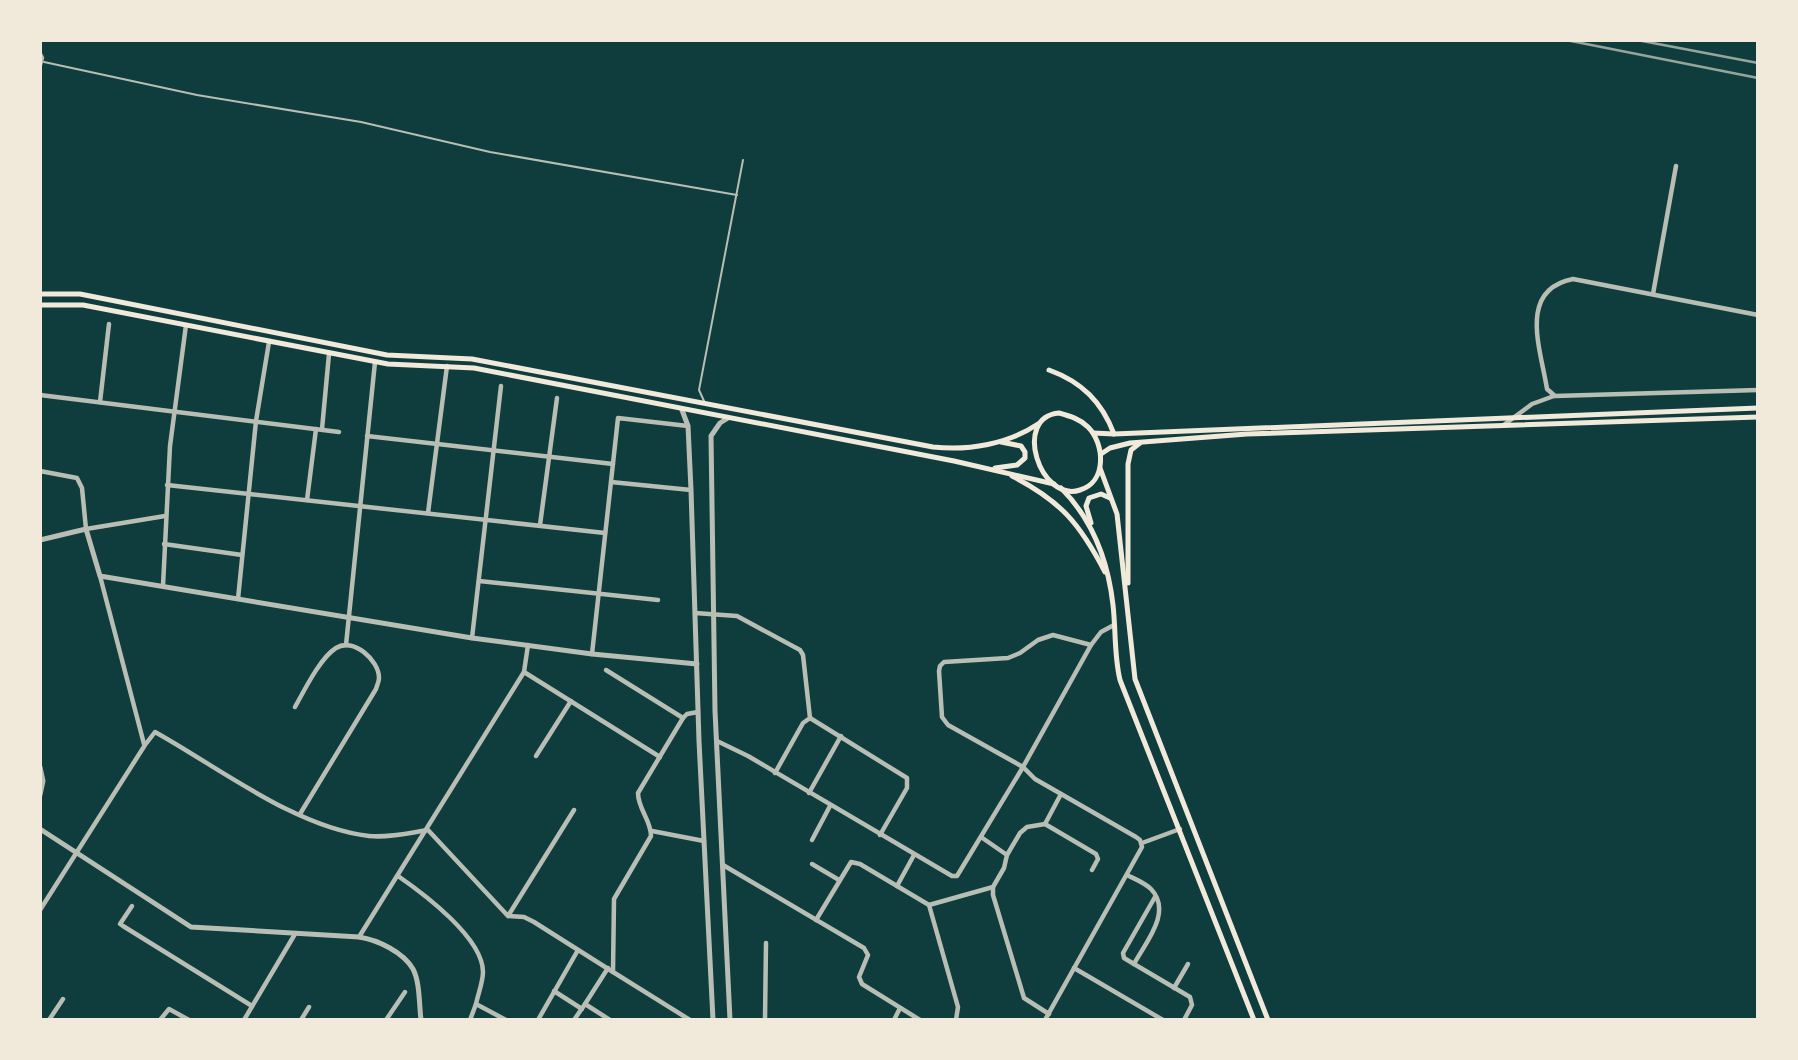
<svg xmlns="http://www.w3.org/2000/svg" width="1798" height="1060" font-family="'Varela Round',sans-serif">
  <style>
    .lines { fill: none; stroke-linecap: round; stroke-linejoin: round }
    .service { stroke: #b8beb3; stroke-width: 2 }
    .minor { stroke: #b8beb3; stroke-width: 4.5 }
    .tertiary { stroke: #b8beb3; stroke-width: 5 }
    .secondary { stroke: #f1e9da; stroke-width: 5 }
    .rail { stroke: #97a49c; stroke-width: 2.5 }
  </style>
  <rect width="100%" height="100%" fill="#0f3d3e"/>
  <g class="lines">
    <g class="service">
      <path d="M44,62l153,33 164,27 129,30 247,43"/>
      <path d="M704,401l-5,-11 44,-230"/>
    </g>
    <g class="minor">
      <path d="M40,54l2,4 -2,7"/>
      <path d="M1653,294l23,-128"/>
      <path d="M1758,315l-185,-36c-56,11 -32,71 -26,110l8,7 203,-6"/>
      <path d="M40,395l299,37"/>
      <path d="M100,402l9,-78"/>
      <path d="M1505,424l27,-20 22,-8"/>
      <path d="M322,429l7,-75"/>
      <path d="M367,436l246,28"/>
      <path d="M40,471l37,7 5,10 4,41 79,-13"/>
      <path d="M611,482l80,8"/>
      <path d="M167,485l438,48"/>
      <path d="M307,500l9,-71"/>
      <path d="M428,513l19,-147"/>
      <path d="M540,525l17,-127"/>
      <path d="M164,544l78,11"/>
      <path d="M100,576l44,168"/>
      <path d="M479,581l179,19"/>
      <path d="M163,586l7,-140 16,-121"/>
      <path d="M238,599l18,-178 13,-79"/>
      <path d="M695,613l42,3 63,34 3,5 7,63 -7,5 -28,50"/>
      <path d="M472,638l29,-252"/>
      <path d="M346,645l29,-283"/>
      <path d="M592,654l26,-236 70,8"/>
      <path d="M606,670l77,48"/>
      <path d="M524,672l136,85"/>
      <path d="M295,707c9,-16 25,-49 41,-59 17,-11 43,12 43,30 0,4 -2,7 -3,11l-76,125"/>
      <path d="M810,718l97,60v10l-27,47"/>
      <path d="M717,741l31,15 204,120h5l66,-109 68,-122 10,-13 13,-7"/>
      <path d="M536,756l35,-55"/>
      <path d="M809,793l32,-57"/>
      <path d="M1045,824l16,-30"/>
      <path d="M652,831l52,10"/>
      <path d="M981,837l26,18"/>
      <path d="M812,840l18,-34"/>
      <path d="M1142,843l38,-14"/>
      <path d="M812,864l27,16"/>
      <path d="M723,865l141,83 4,7 -9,22 3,7 58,36"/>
      <path d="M1127,875c8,4 18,8 24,14 22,23 -6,54 -17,75l56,33 2,8 -8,15"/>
      <path d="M398,876c26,18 85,62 85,96 0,10 -5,22 -7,32l30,16"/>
      <path d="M897,886l32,19 29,102 -2,13"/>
      <path d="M929,905l64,-18"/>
      <path d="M132,906l-12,18 3,2 129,80"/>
      <path d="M40,910l105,-165 10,-13c63,35 141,96 214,104 19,2 40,-3 59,-6l80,86 66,-106"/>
      <path d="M509,916l15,1 10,5 79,50"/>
      <path d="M816,920l35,-58 9,2 37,22 17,-31"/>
      <path d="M359,937l165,-265 4,-27"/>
      <path d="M1134,964l-10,-6 -1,-5 32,-56"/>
      <path d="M1074,968l89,52"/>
      <path d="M1174,988l14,-24"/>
      <path d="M554,991l28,18"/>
      <path d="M585,1004l23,-36"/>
      <path d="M1049,1014l-25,-16 -31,-103v-8l11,-19 3,-13 13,-22 7,-6 18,-3 51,30 2,5 -6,11"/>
      <path d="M49,1020l14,-21"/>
      <path d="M160,1020l9,-11 20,11"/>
      <path d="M244,1020l51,-86"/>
      <path d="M301,1020l8,-13"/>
      <path d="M386,1020l19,-28"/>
      <path d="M470,1020l6,-16"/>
      <path d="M538,1020l40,-70"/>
      <path d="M574,1020l11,-16 25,16"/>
      <path d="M690,1020l-77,-48 1,-73 37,-63c0,-16 -13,-27 -13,-43l45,-75 4,-4 11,-2"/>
      <path d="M765,1020l1,-77"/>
      <path d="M894,1020l6,-12"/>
      <path d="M1045,1020l97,-173 -2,-7 -4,-3 -101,-58 -12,-12 -75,-42 -6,-8 -3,-46 1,-5 4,-4 64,-4 12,-5 18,-13 15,-5 38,10"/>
    </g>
    <g class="tertiary">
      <path d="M682,410l6,16 3,64 8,251 14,279"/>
      <path d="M728,418l-8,5 -9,13 4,275 15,309"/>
      <path d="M40,540l46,-11 14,47 372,62 120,16 105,10"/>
      <path d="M40,767l3,14 -3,14"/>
      <path d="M40,829l151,98 168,10c19,3 44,15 54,32 7,13 6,35 8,51"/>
    </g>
    <g class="secondary">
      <path d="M40,294h40l307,61 85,4 461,88c36,4 75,-3 105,-23"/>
      <path d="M40,305h43l305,59 86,4 480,93 100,23"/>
      <path d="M1049,370c33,12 53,32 65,64"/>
      <path d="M1059,413c11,3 21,6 29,14 17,17 19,55 -8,63 -40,13 -68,-73 -21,-77z"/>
      <path d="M1093,433l21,1 644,-26"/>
      <path d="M1101,454l9,-6 20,-5 117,-9 511,-17"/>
      <path d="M995,468l22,-3 8,-7v-6l-4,-6 -20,-4"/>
      <path d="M1100,468l17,46 18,165 133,341"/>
      <path d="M1012,476c49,25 68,48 93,96"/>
      <path d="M1061,488c32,32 47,73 52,117 3,26 1,50 7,75l134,340"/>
      <path d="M1091,523l-5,-17 3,-8 12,-4 9,4"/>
      <path d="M1128,583v-119l3,-14 9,-7"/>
    </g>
    <g class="rail">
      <path d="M1566,40l192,38"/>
      <path d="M1637,40l121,23"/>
    </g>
  </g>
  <rect width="1798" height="1060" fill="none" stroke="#f1e9da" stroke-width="84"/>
</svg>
